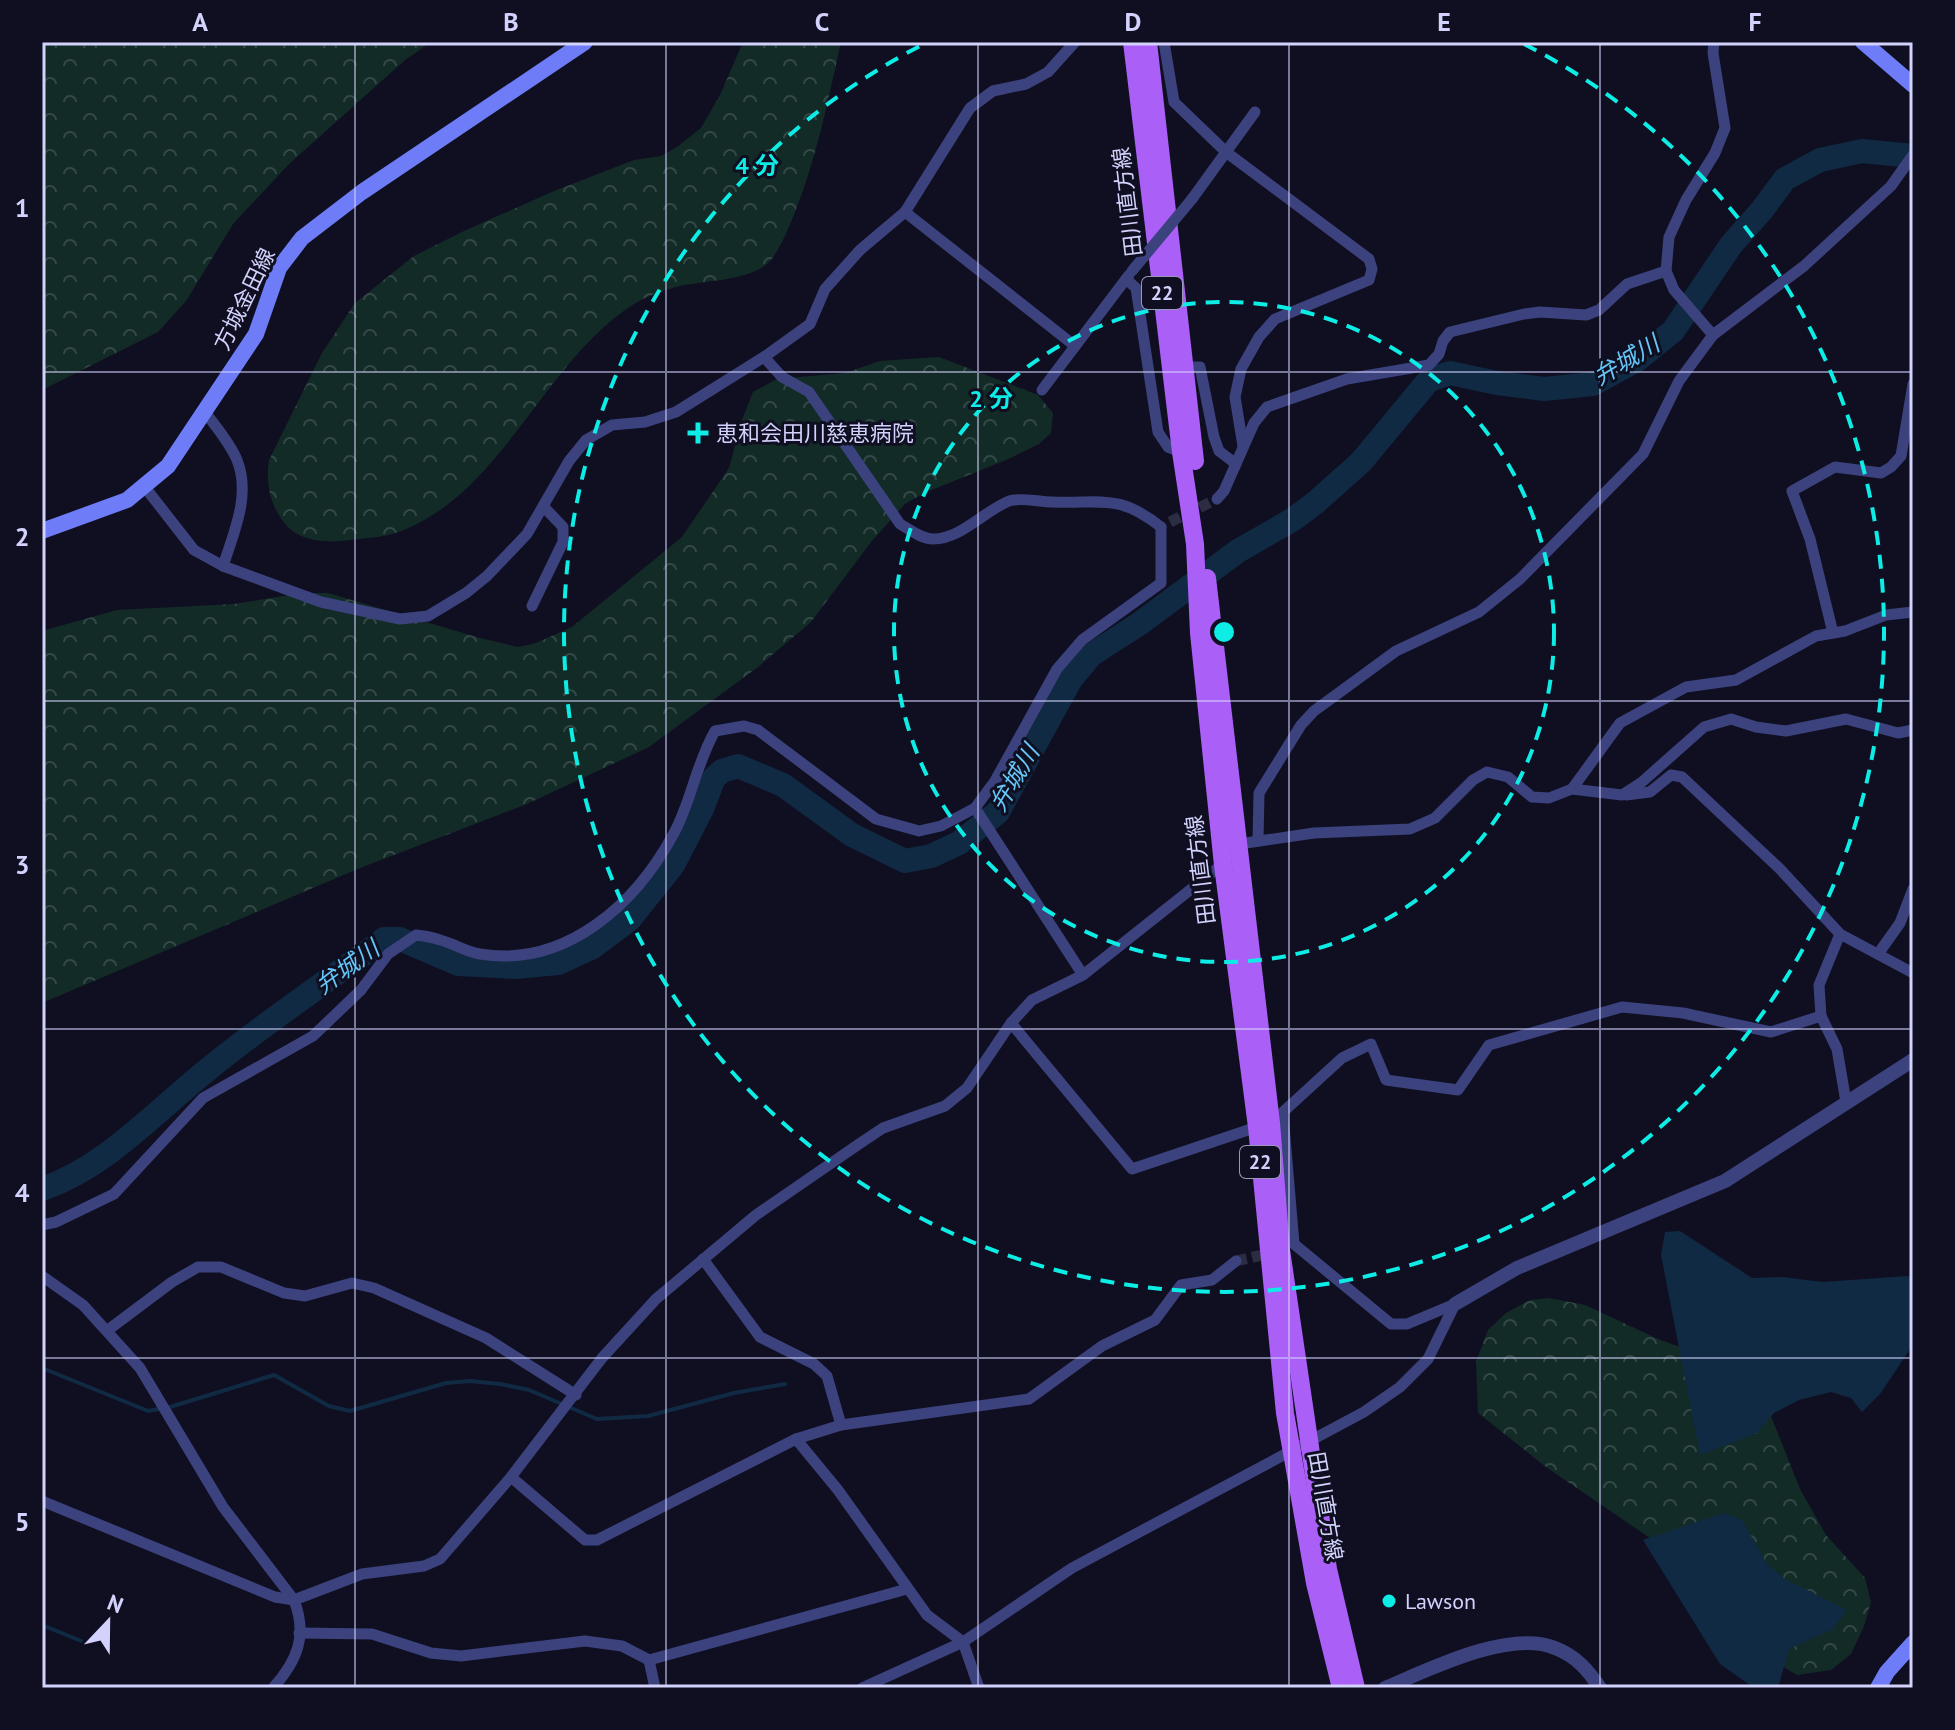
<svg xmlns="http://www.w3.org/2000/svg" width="1955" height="1730" font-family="'PT Sans','Noto Sans JP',sans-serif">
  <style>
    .forest { fill: url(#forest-crowns) }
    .water { fill: #102a44 }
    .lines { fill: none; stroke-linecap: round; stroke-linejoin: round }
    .stream { stroke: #102a44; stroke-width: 4 }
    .river { stroke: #102a44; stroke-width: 24 }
    .minor-tunnel { stroke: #2c2c42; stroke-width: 11; stroke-dasharray: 11 5.5; stroke-linecap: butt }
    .minor { stroke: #3c427e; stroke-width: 11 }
    .tertiary { stroke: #3c427e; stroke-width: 14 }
    .secondary { stroke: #6e7df7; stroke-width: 16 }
    .primary { stroke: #aa5ff6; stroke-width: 18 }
    .minor-bridge { stroke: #3c427e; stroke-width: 11 }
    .grid { fill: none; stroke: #d2d2fd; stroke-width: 2; stroke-opacity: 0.55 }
    .ring { fill: none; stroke: #0dede6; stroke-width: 4; stroke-dasharray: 14 10 }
    .poi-dot { fill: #0dede6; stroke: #0f0f21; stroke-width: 3 }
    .labels { text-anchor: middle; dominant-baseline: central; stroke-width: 6; stroke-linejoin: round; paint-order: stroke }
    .shield { fill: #0f0f21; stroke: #9898bb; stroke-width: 2 }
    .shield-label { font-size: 20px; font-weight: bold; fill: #d2d2fd }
    .street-label { font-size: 22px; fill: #d2d2fd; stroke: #0f0f21 }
    .poi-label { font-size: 22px; fill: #d2d2fd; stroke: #0f0f21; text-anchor: start }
    .water-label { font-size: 24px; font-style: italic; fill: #65c6f7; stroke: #0f0f21 }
    .centre { fill: #0dede6; stroke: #0f0f21; stroke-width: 4 }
    .ring-label { font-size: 24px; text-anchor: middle; font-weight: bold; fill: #0dede6; stroke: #0f0f21; stroke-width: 6; stroke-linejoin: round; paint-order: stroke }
    .neatline { fill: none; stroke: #d2d2fd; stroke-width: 3 }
    .grid-label { font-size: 26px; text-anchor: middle; font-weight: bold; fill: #d2d2fd }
  </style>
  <defs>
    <pattern id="forest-crowns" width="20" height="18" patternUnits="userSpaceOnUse" patternTransform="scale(2)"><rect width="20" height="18" fill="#122b27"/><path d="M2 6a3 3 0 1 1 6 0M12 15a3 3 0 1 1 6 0" fill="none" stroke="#344947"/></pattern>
  </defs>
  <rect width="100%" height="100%" fill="#0f0f21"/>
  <g class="forest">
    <path d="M42,42h389l-26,18 -117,105 -55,59 -47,77 -28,31 -116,58z"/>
    <path d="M743,42h98c-13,59 -25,119 -48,175 -6,14 -12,30 -22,43 -18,21 -65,20 -91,26 -20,5 -39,12 -55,24 -83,59 -124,180 -221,220 -16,7 -37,8 -54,10 -20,3 -48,2 -62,-13 -17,-18 -23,-43 -19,-67l53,-107 33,-50 59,-47 50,-25 90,-40 80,-31 27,-4 16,-9 24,-19 19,-33z"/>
    <path d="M939,357l99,38 15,18 -2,20 -12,11 -33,16 -82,33 -19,11 -34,38 -60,80 -53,45 -109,80 -122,57 -167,64 -318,135v-372l75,-21 117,-6 68,-11h26l152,45 38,9 18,-4 36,-16 110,-90 47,-69 13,-48 11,-28 24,-13 68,-6 35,-12z"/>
    <path d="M1549,1298l36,7 73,34 44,16 67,56 31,78 26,46 39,43 6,24 -7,24 -13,28 -20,16 -34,5 -17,-10 -130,-127 -104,-71 -68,-54 -2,-51 12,-32 18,-17 24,-13z"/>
  </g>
  <g class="water">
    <path d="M1680,1231l72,47 31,-1 39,5 86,-6 5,5v64l-33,49 -18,18 -11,-14 -20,-6 -32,8 -25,13 -17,20 -57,22 -39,-200 4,-23z"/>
    <path d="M1724,1513l18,7 25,44 18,15 62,31 -14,19 -44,20 -11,39h-24l-34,-24 -77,-124z"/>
  </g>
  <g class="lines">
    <g class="stream">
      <path d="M42,1368l106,43 22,-4 104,-32 55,31 21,5 96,-28 24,-2 30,3 29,6 68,29 51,-3 86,-23 51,-9"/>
      <path d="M42,1625l44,18"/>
    </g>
    <path class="river" d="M42,1189c64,-22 112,-76 164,-118 57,-47 119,-88 178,-132h16l58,25 57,3 43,-4 35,-16 36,-27 44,-55 29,-56 12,-31 8,-7 16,-5 45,19 69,50 53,26 26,-5 28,-13 39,-31 73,-133 20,-24 48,-31 99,-73 54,-31 23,-17 46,-41 68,-82 21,-7 47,10 47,6 49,-5 44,-24 36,-29 58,-86 31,-35 23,-31 35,-19 42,-9 51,5"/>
    <g class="minor-tunnel">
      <path d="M1170,522l47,-23"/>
      <path d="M1236,1261l39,-9"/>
    </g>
    <g class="minor">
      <path d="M1164,42l10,60 52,50 143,107 3,10 -3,11 -94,39 -16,18 -18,32 -6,28 8,49"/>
      <path d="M1192,199l63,-87"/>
      <path d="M905,212l170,134"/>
      <path d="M1126,279l10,9 22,144 10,15 13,5"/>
      <path d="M1713,335l-39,-45 -8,-19 3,-34 17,-37 29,-47 10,-25 -12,-75 1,-11"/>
      <path d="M764,357l18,20 27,15 91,132c9,5 21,15 33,15 28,0 51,-28 76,-38 12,-4 30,1 43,1 49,2 66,-9 109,25"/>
      <path d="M1185,367h15l14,70 5,14 17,13"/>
      <path d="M1042,390l87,-115"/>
      <path d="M205,412c11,15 25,31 32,48 14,35 -3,72 -14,106"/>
      <path d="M144,486l50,64 29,16 98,36 79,17 28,-3 38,-23 21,-17 40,-42 42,-73 17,-21 26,-15 33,-3 31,-10 88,-55 46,-33 15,-35 35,-39 45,-38 65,-104 23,-17 33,-7 22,-12 27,-30"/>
      <path d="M1217,499l7,-8 30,-68 13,-16 80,-28 82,-14 10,-11 4,-13 7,-9 74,-18 16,-2 46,3 13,-5 28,-26 39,-13"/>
      <path d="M532,606l31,-64v-15l-20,-21"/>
      <path d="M1833,633l-23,-94 -18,-48 43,-24 46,6 10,-6 10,-11 12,-72"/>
      <path d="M1572,789l48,-66 66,-36 50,-7 80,-44 29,-5 41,-16 27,-3"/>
      <path d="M1626,795l24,-3 21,-17 11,2 98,92 60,65 73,39"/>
      <path d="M975,808l108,167"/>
      <path d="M1258,841l1,-48 42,-68 13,-14 82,-60 83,-39 41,-33 123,-125 36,-73 34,-46 91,-69 87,-80 22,-31"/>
      <path d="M1237,846l2,-2 75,-11 96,-4 25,-11 38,-38 14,-8 21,5 24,20 17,1 23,-9 50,6 20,-13 62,-55 27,-8 25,8 30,4 60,-12 52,14 15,-3"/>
      <path d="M1878,954l22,-31 13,-34"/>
      <path d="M1821,1016l16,33 9,53"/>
      <path d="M1011,1023l121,146 125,-42"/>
      <path d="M1283,1114l11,130 97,80h16l48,-20"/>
      <path d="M1271,1123l71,-65 29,-14 15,36 72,10 31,-45 133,-38 61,6 88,19 50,-16 -2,-31 21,-51"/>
      <path d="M42,1225l14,-3 58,-28 89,-96 110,-62 48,-46 27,-36 28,-19c8,1 16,2 24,5 13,3 26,12 40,14 86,14 156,-50 194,-121 17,-31 22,-69 41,-102l29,-5 14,4 118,89 43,12 22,-5 34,-18 20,-27 62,-112 25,-29 79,-57v-56"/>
      <path d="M703,1259l57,78 54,27 13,12 14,49"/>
      <path d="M42,1276l41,29 57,63 83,139 71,93c14,36 3,61 -21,88"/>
      <path d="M108,1330l64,-48 26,-15h23l63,26 21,3 47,-13 22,5 112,50 90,57"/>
      <path d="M796,1439l42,51 89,125 36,27 16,46"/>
      <path d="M511,1477l74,63h12l199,-101 45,-14 188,-26 73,-53 53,-26 26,-35 31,-5 24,-19"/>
      <path d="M42,1501l233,96 19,3 68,-26 62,-8 16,-7 71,-82 91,-119 54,-59 100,-84 103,-71 24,-16 62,-22 22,-18 44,-65 21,-23 51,-25 141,-112"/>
      <path d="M299,1633l73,1 59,19 30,3 124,-15 37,5 27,14 258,-71"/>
      <path d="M649,1660l6,28"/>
      <path d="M862,1688l101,-46 109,-74 292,-156 36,-25 28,-28 27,-55"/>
    </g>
    <g class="tertiary">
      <path d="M1455,1304l62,-36 208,-87 188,-121"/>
      <path d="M1385,1688c43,-18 124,-59 170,-40 21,8 33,22 45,40"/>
    </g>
    <g class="secondary">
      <path d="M1863,42l50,43"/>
      <path d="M42,531l85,-31 41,-34 88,-132 23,-66 23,-30 60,-46 223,-150"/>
      <path d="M1878,1688l9,-16 26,-29"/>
    </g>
    <g class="primary">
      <path d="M1132,42l49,410 14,92 4,89 24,232 34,262 28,286 30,170 26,105"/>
      <path d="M1148,42l47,419"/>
      <path d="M1207,578l64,545 10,127 47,319 28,119"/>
    </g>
    <path class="minor-bridge" d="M1132,271l60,-72"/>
  </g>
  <path class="grid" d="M355,42v1646M666,42v1646M978,42v1646M1289,42v1646M1600,42v1646M42,372h1871M42,701h1871M42,1029h1871M42,1358h1871"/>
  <g class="ring">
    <circle cx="1224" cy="632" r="330"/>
    <path d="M1524 44A660 660 0 1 1 924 44"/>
  </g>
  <g class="poi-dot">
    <path d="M694 421h8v8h8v8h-8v8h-8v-8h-8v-8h8z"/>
    <circle cx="1389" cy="1601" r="8"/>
  </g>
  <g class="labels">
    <g class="shield">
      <rect x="1142" y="277" width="40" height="32" rx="6"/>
      <rect x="1240" y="1146" width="40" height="32" rx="6"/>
    </g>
    <g class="shield-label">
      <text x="1162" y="293">22</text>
      <text x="1260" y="1162">22</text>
    </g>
    <g class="street-label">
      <text transform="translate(1127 202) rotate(-97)">田川直方線</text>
      <text transform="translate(244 299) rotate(-64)">方城金田線</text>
      <text transform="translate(1200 870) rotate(-97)">田川直方線</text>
      <text transform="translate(1326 1506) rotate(80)">田川直方線</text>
    </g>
    <g class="poi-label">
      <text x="716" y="433">恵和会田川慈恵病院</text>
      <text x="1405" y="1601">Lawson</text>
    </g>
    <g class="water-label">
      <text transform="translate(1626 360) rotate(-31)">弁城川</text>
      <text transform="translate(1014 778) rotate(-59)">弁城川</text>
      <text transform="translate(347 967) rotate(-36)">弁城川</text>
    </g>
  </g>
  <circle cx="1224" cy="632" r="12" class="centre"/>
  <g class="ring-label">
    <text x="757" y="174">4 分</text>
    <text x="991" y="407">2 分</text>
  </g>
  <rect width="1955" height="1730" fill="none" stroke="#0f0f21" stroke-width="88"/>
  <g transform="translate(108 1622) rotate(22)" stroke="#0f0f21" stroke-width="6" paint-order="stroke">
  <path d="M0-6L14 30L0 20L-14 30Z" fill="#d2d2fd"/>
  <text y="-12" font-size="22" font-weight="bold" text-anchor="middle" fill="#d2d2fd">N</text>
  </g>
  <rect x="44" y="44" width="1867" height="1642" class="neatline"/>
  <g class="grid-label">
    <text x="200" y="31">A</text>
    <text x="511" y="31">B</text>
    <text x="822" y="31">C</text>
    <text x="1133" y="31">D</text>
    <text x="1444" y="31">E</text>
    <text x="1755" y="31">F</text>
    <text x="22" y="217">1</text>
    <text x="22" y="546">2</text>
    <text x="22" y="874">3</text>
    <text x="22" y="1202">4</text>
    <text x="22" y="1531">5</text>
  </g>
</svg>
